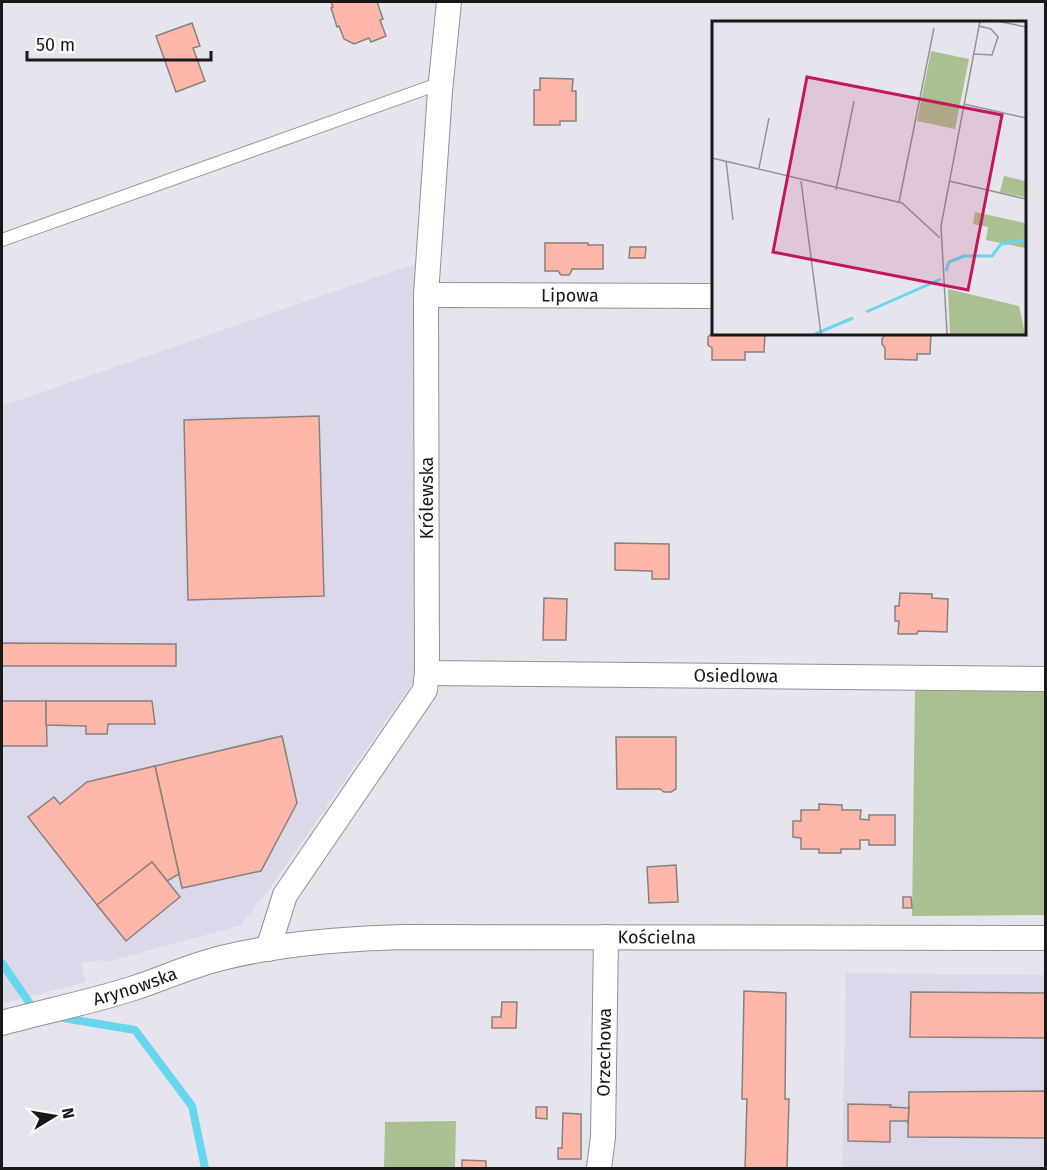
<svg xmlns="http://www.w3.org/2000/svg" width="1047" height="1170" font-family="'Fira Sans',sans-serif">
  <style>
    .built { fill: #dbd9e9 }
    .green { fill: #abc091 }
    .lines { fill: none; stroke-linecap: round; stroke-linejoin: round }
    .stream { stroke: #67d7ee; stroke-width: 8 }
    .building { fill: #feb7a9; stroke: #8a817f; stroke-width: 1.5 }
    .lane-casing { stroke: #919098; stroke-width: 14 }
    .street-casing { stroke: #919098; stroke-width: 26 }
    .lane { stroke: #fff; stroke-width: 12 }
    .street { stroke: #fff; stroke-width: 24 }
    .labels { text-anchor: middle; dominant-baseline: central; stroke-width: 4.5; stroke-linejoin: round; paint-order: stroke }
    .street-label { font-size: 18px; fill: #18181b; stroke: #fff }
    .inset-river { fill: none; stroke: #67d7ee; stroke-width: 3 }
    .inset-road { fill: none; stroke: #949399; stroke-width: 1.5 }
    .view { fill: #c2185b; fill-opacity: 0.15; stroke: #c2185b; stroke-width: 3 }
    .inset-edge { fill: none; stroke: #18181b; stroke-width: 3 }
  </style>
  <rect width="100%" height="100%" fill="#e6e5ed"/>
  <g class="built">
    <path d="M417,263l-2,416 -154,222 -4,2 -3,7 -8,7 -4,8 -135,37 -3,-2 -23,3 5,19 -81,21 -3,-4v-593z"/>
    <path d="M846,973l199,2v193h-203z"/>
  </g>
  <g class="green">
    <path d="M915,688h130v227l-133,1z"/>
    <path d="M456,1121l-1,47h-71l1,-46z"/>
  </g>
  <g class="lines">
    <g class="stream">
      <path d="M2,963l33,48"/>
      <path d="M57,1017l78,13 57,76 13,62"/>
    </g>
  </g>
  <g class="building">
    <path d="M331,2h46l6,17 -3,1 6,16 -15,6 -2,-4 -15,6 -10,-5 -5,-13 -2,1 -6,-19 2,-1z"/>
    <path d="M192,23l8,23 -7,2 12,33 -29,11 -20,-56z"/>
    <path d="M540,78l33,1 -1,12h4v30h-16v4h-26v-35h6z"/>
    <path d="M545,243h43v2h15v24h-31l-1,3 -2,3h-8l-3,-4h-13z"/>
    <path d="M630,247h16l-1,11h-16z"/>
    <path d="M712,321h2v12h51l-1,19h-19v8h-33v-12l-4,-3v-8l4,-4z"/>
    <path d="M885,333h46l-1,21h-13v6l-32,-1v-11l-3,-4v-5l3,-4z"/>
    <path d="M319,416l5,180 -136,4 -4,-180z"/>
    <path d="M615,543l54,1v35h-17v-8l-37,-1z"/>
    <path d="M900,593l32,1v4l16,1 -1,33 -29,-1 -1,3h-19l1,-13h-4v-15h4z"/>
    <path d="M544,598l23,1 -1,41h-23z"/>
    <path d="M2,643l174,1v22h-174z"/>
    <path d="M2,701h44l1,45h-45z"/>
    <path d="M46,701h106l3,23h-47l-1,10h-21v-8l-40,-1z"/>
    <path d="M282,736l15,67 -36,68 -79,17 -27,-122z"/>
    <path d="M616,737h60v52l-5,3h-7l-4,-3h-43z"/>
    <path d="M155,766l24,108 -12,7 -15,-19 -55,43 -69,-88 26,-20 6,7 27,-22z"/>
    <path d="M819,804l23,1v5h19l-1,9 9,1v-5h26v30h-26v-5h-9v9h-19v4h-22v-4h-18v-11l-8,-1v-16h8v-11h18z"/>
    <path d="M152,862l28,35 -54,44 -29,-36z"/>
    <path d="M676,865l2,37 -29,1 -2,-36z"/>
    <path d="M903,897h8l1,11h-9z"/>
    <path d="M744,991l42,2 -1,106h4l-2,69h-42l2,-69h-5z"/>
    <path d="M911,992l135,1v45l-136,-1z"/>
    <path d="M502,1002h15l-1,26h-24v-11h9z"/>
    <path d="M1045,1091l1,47 -138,-1 1,-45z"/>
    <path d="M848,1104l43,1 -1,2 18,1 1,-2 -1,17 -1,-2h-17v21l-42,-1z"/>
    <path d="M536,1107h11v12l-11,-1z"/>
    <path d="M563,1113l18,1v45h-23v-11h4z"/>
    <path d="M462,1160l24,1v7h-24z"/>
  </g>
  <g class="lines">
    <defs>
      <path id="lane" d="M2,240l439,-157"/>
      <g id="street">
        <path id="s1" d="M426,295l288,1"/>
        <path id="s2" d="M427,673l619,6"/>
        <path d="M268,949l17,-54 140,-205 2,-17 -1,-378 14,-204 9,-89"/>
        <path id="s3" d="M2,1023c44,-12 89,-21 132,-35 31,-10 60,-24 92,-31 58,-14 118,-18 177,-20l643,1"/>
        <path id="s4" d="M599,1168l4,-31 3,-200"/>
      </g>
    </defs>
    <use href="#lane" class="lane-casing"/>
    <use href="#street" class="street-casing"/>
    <use href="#lane" class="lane"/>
    <use href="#street" class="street"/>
  </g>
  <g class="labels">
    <g class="street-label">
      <text stroke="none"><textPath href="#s1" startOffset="144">Lipowa</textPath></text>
      <text transform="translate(427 498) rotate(-90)">Królewska</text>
      <text stroke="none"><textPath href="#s2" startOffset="309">Osiedlowa</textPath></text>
      <text stroke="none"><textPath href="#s3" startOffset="666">Kościelna</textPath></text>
      <text stroke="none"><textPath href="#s3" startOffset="138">Arynowska</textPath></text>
      <text stroke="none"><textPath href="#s4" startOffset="116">Orzechowa</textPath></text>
    </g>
  </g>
  <g transform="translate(712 21)">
    <rect width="314" height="314" fill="#e6e5ed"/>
    <path d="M219,30l38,8 -14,70 -38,-8zM292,155l21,5v16l-25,-5zM263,191l50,11v25l-39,-8 2,-13 -15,-3zM236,268l71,17 6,28h-75z" fill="#abc091"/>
    <path class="inset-river" d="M234,250l3,-9 15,-6h28l9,-12 25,-4M154,291l75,-33M103,313l38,-16"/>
    <path class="inset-road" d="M285,0l29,6M262,33l18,1 6,-18 -7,-8 -12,-3M252,83l62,14M0,137l190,45 38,35M14,140l7,59M47,147l10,-50M89,160l20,153M237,160l77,18M124,169l18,-89M187,181l35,-174M235,313l-6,-108 39,-205"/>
    <path class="view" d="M95,56l195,38 -34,175 -195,-38z"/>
    <rect width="314" height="314" class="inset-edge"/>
  </g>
  <rect width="1047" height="1170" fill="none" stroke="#18181b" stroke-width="6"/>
  <g transform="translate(54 1116) rotate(79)" stroke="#ffffff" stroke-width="4.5" paint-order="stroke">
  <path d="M0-4.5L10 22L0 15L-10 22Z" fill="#18181b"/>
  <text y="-9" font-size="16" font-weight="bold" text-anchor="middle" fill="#18181b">N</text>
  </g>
  <path d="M27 51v9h184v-9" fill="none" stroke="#18181b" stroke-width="3"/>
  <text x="36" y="51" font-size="18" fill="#18181b" stroke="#ffffff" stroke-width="4.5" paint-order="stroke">50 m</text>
</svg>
